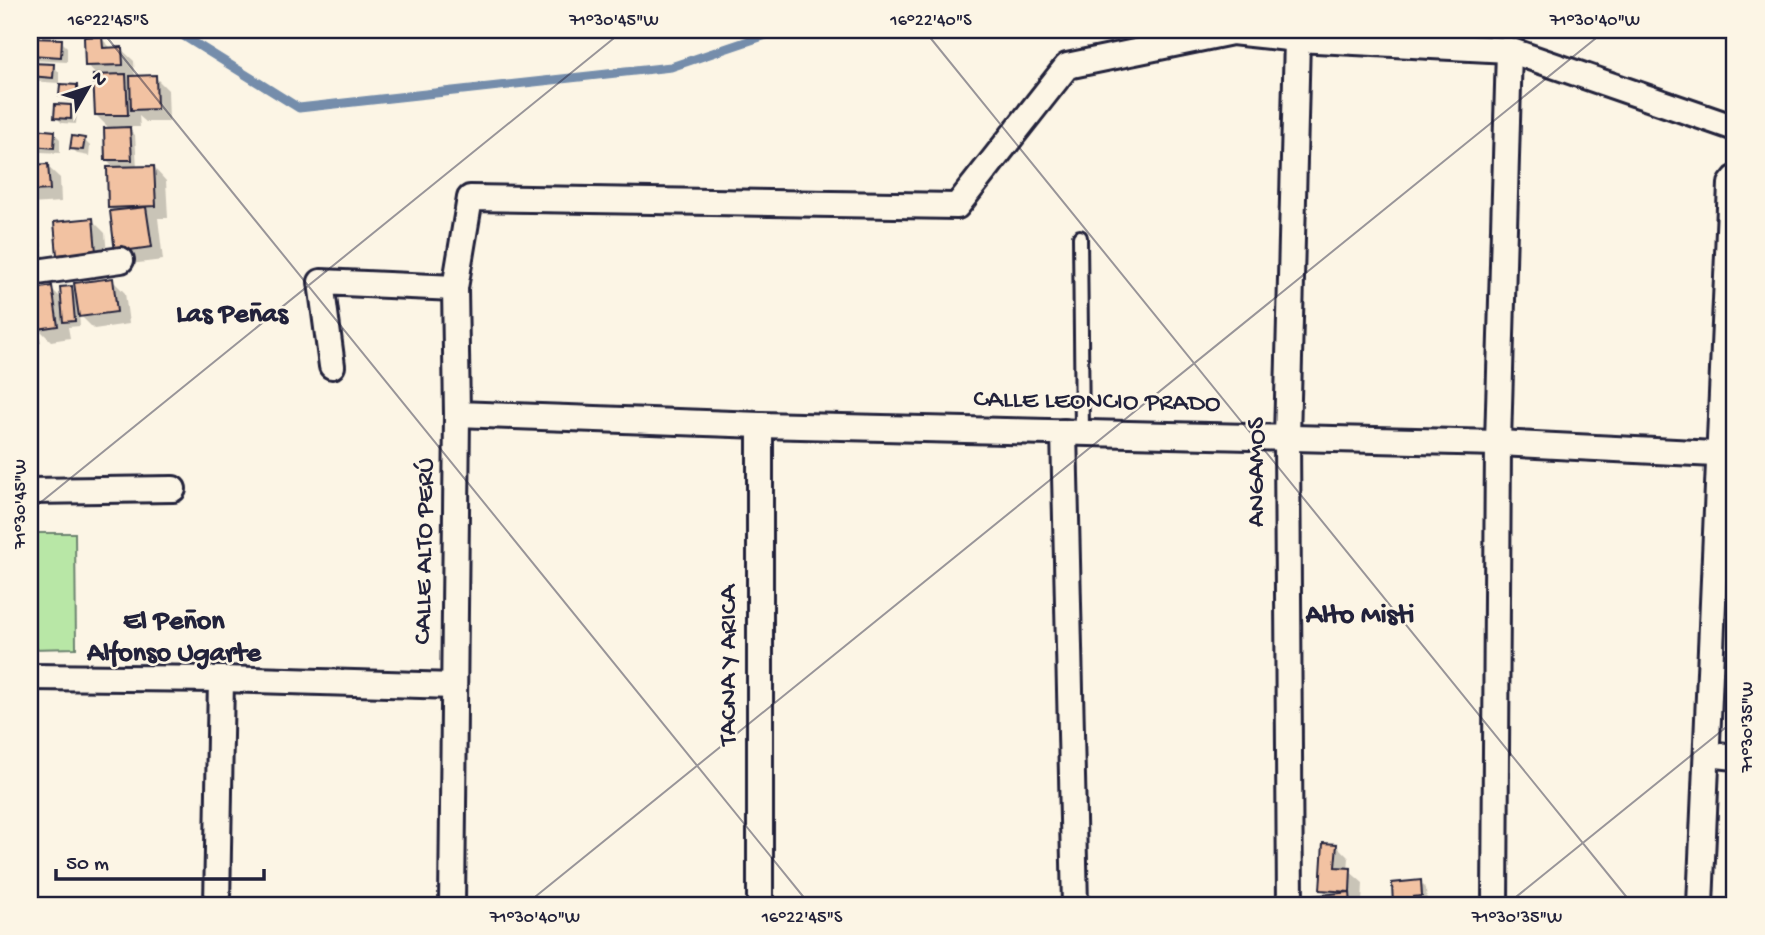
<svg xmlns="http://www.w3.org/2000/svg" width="1765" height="935" font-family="'Gochi Hand',sans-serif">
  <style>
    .green { fill: #b8e7a6; stroke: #6d8470; stroke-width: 2 }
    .shadow { fill: #0003 }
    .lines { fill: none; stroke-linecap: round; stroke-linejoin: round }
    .stream { stroke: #748dab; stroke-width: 9 }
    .building { fill: #f2c2a2; stroke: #22223b; stroke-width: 2 }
    .service-casing { stroke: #22223b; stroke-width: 18 }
    .minor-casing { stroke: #22223b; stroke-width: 30 }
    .service { stroke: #fcf5e5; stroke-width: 12 }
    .minor { stroke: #fcf5e5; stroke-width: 24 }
    .ticks { fill: none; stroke: #22223b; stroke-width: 2; stroke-opacity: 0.45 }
    .labels { text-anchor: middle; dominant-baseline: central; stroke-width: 5; stroke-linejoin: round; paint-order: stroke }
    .street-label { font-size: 26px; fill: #22223b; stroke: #fcf5e5 }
    .neighbourhood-label { font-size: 28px; font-weight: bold; fill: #22223b; stroke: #fcf5e5 }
    .neatline { fill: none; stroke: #22223b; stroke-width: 2.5 }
    .ticks-label { font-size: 18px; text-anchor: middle; fill: #22223b }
  </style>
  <rect width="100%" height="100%" fill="#fcf5e5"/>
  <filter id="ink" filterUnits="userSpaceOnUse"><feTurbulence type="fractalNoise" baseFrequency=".0143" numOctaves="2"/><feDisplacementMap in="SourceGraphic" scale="14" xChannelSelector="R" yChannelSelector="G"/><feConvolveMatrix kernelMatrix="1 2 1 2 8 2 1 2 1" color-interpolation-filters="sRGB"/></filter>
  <g filter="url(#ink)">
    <path class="green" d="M30,533h45l1,115 -46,1z"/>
    <g class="shadow">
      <path d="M101,38l11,11h9l13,12 1,17 20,-1 13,13 1,32h-23l-7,-6 1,11h-13l8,8 2,33h17l12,13 2,37h-10l5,42 -33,4 -15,-52 -5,-5 6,-38 -9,-9 4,-30 -15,-15 2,-38 -11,-12z"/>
      <path d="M30,40l31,1 6,6v15l-37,-2z"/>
      <path d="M30,65l23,1 6,6v11l-29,-2z"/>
      <path d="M77,86l6,6 -1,10 -15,-1 -6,-6z"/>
      <path d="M71,107l6,6 -1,11 -14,-1 -6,-6z"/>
      <path d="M54,133l6,6v14l-19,-1 -6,-6z"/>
      <path d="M84,140l6,6 -1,10 -11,-2 -6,-6z"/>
      <path d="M47,166l13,12 1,24 -31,2v-37z"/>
      <path d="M92,220l13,13 3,31 -36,3 -13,-12z"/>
      <path d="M30,221l9,6 6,41 -15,2z"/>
      <path d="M112,280l13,13 4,31 -35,5 -15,-15 1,12 -12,1 2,11 -19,3 -13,-13 3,15 -11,2v-45l5,5 16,-17 11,11 9,-12 7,7z"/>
      <path d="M30,371l5,5 3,19 -8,1z"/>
      <path d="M1336,845l13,13 -1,12 15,13 -1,21 -46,1 -1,-8 13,-1 -6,-7z"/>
      <path d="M1420,882l6,6 1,14h-9v3h-23l-1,-21z"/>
    </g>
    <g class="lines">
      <g class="stream">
        <path d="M174,30l125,78 372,-41 110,-37"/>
        <path d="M1708,30l27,9"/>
      </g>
    </g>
    <g class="building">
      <path d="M102,36l1,12 19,-1 1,18 -38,1 -1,-29z"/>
      <path d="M30,38l32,1 -1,18 -31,-2z"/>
      <path d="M30,63l24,1 -1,14 -23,-2z"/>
      <path d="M126,74l2,41h-33l-2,-40z"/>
      <path d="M156,75l1,34 -26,1 -1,-34z"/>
      <path d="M60,84l17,1v12l-18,-1z"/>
      <path d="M55,104l16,1v14l-17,-1z"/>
      <path d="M130,127l2,33h-27l-1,-32z"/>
      <path d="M34,129l21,2 -1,17 -21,-2z"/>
      <path d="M72,136l13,2 -2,12 -13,-1z"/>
      <path d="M48,164l2,26 -20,1v-26z"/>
      <path d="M154,166l2,40 -48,2 -1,-41z"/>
      <path d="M146,207l6,40 -37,5 -5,-41z"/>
      <path d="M93,218l3,34 -39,3 -3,-33z"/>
      <path d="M34,219l6,44 -10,1v-44z"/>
      <path d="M113,278l4,34 -38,5 -5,-34z"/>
      <path d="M52,286l6,40 -21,3 -6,-39z"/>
      <path d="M72,286l3,35 -12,1 -3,-35z"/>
      <path d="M1323,843l14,1 -2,23 16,1 -1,24 -30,-2z"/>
      <path d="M1421,880l1,16 -9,1 1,8h-21l-1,-22z"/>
      <path d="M1350,892l1,13h-37l-1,-9z"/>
    </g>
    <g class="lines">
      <defs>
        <path id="service" d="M1080,237l2,196"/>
        <g id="minor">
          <path d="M30,273l91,-13"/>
          <path d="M332,366l-11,-84 134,6"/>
          <path d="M457,414l303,11 738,18 237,12"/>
          <path d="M1064,432l11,473"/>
          <path d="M30,491l143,-2"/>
          <path d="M30,677l191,2 233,7"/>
          <path d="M1708,754l27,3"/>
          <path d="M217,905l4,-226"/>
          <path d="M452,905l5,-491 -2,-126 15,-90 487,8 110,-140 165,-34 65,7 212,11 226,78"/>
          <path d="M760,905v-480"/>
          <path d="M1290,905l-3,-467 10,-399"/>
          <path d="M1495,905l3,-462 11,-393"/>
          <path d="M1700,905l31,-721 4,-5"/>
        </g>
      </defs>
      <use href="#service" class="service-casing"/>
      <use href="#minor" class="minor-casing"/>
      <use href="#service" class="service"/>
      <use href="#minor" class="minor"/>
    </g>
  </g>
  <path class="ticks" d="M101,30l709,875M924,30l709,875M30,511l594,-481M525,905l1081,-875M1506,905l229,-185"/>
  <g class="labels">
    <g class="street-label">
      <text transform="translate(1097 403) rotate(1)">CALLE LEONCIO PRADO</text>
      <text transform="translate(1258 472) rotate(-90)">ANGAMOS</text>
      <text transform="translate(426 551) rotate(-89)">CALLE ALTO PERÚ</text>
      <text transform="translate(730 665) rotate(-90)">TACNA Y ARICA</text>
    </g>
    <g class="neighbourhood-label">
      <text x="232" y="315">Las Peñas</text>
      <text x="1360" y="616">Alto Misti</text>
      <text x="174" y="622">El Peñon<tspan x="174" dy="32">Alfonso Ugarte</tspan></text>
    </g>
  </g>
  <rect width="1765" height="935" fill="none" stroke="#fcf5e5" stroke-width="77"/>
  <g transform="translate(88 88) rotate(51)" stroke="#fcf5e5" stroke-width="5" paint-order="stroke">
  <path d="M0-5L12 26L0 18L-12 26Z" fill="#22223b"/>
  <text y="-10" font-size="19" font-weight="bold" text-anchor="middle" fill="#22223b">N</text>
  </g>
  <path d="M56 869v10h208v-10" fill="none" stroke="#22223b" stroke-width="3.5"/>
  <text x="66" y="869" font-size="21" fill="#22223b" stroke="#fcf5e5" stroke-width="5" paint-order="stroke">50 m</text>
  <rect x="38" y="38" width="1688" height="859" class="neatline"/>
  <g class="ticks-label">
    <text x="108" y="25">16°22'45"S</text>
    <text x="614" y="25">71°30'45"W</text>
    <text x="931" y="25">16°22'40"S</text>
    <text x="1595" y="25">71°30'40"W</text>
    <text transform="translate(19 504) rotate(-90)" y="6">71°30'45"W</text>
    <text transform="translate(1746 727) rotate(-90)" y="6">71°30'35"W</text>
    <text x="535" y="922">71°30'40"W</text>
    <text x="802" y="922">16°22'45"S</text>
    <text x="1517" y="922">71°30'35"W</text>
  </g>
</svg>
